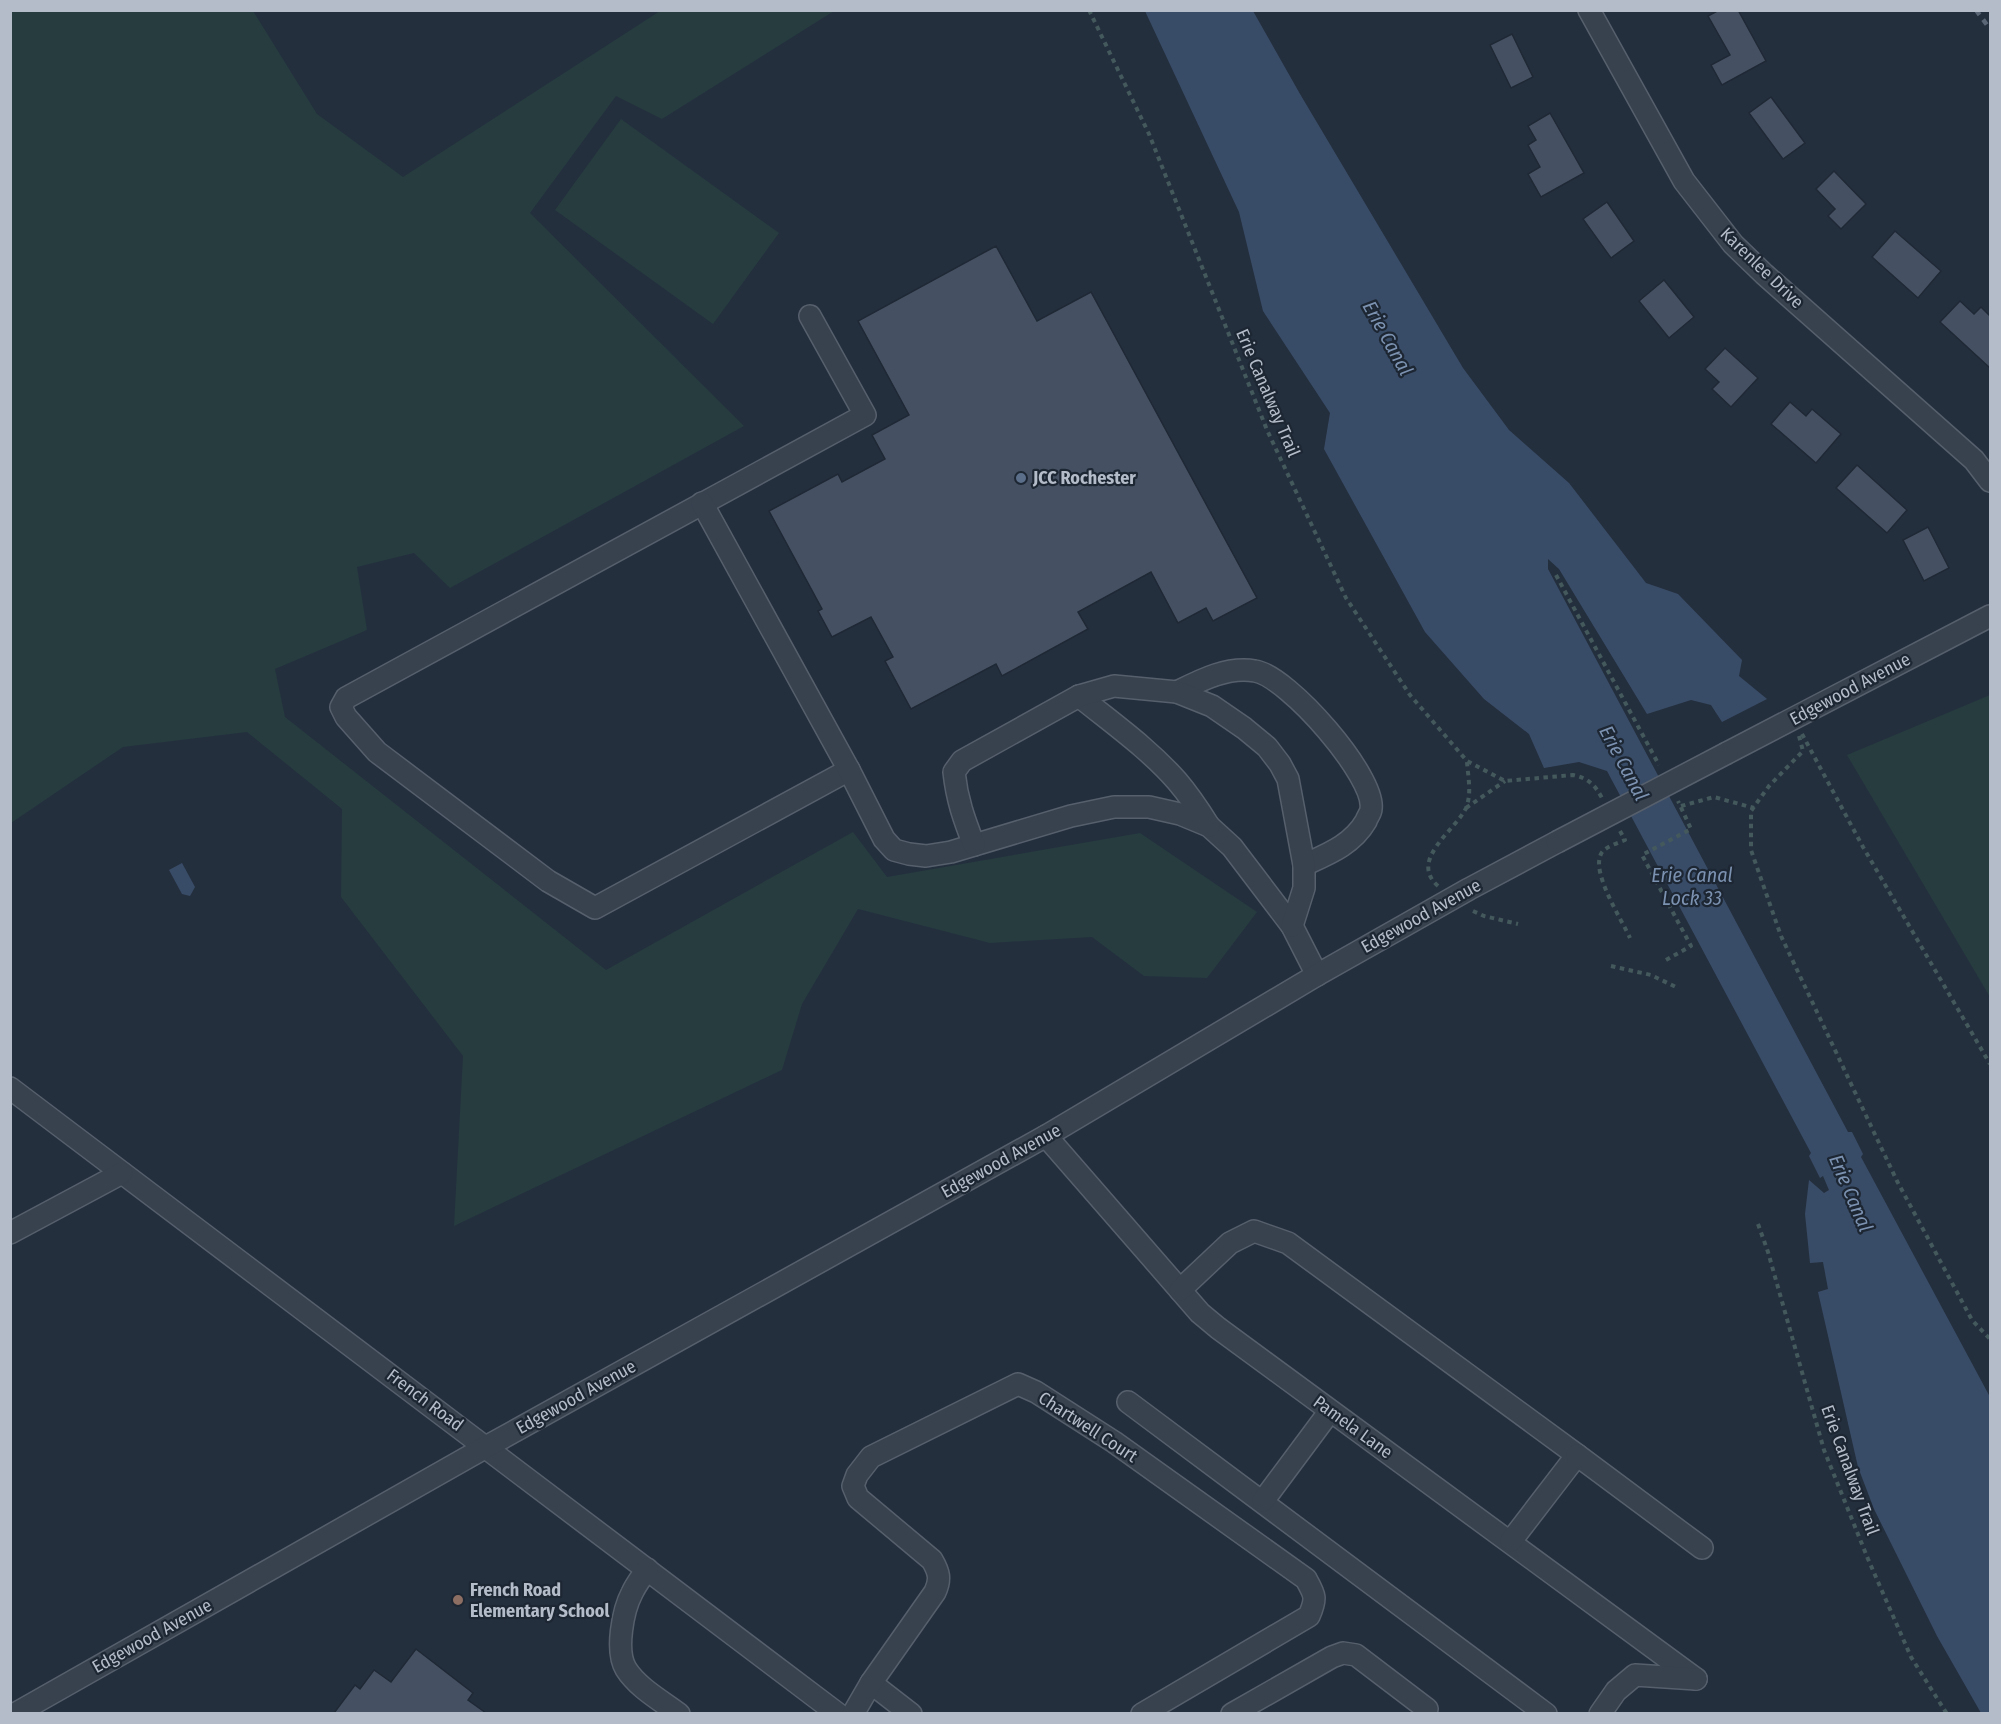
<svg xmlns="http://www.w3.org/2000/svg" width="2001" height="1724" font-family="'Fira Sans Condensed',sans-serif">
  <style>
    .green { fill: #263c3f }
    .water { fill: #394c67 }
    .building { fill: #455162; stroke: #1f2835; stroke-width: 1.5 }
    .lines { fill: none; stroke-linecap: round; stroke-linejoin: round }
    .minor-casing { stroke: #565f6c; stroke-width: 24 }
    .path { stroke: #44595c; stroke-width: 4; stroke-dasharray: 4.5 4.5; stroke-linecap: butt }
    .minor { stroke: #38414e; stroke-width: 21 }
    .rail { stroke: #5a6575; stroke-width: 4.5; stroke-dasharray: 6 6; stroke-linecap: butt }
    .minor-bridge-casing { stroke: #565f6c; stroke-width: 24; stroke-linecap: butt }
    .minor-bridge { stroke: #38414e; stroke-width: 21 }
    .service-dot { fill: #5c6f8a; stroke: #1d2633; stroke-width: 2 }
    .education-dot { fill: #8d6e63; stroke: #1d2633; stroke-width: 2 }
    .labels { text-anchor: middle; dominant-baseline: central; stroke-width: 4.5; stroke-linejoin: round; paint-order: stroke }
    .street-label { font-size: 18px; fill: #b4bcc9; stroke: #1d2633 }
    .poi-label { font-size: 18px; font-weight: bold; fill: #b4bcc9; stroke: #1d2633; text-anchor: start }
    .water-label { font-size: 20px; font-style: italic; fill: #7c92b1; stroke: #1d2633 }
  </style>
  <rect width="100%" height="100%" fill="#242f3e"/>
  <g class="green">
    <path d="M11,10l242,1 64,103 86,63 257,-166h174l-172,108 -46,-23 -86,117 214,213 -294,162 -36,-35 -57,14 10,63 -92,39 10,48 321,253 247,-138 34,45 253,-44 117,79 -50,66 -63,-2 -52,-39 -102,6 -132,-34 -56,95 -20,66 -328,156 9,-170 -122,-159 1,-88 -95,-77 -124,15 -112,76z"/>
    <path d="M621,119l158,114 -66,91 -158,-114z"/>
    <path d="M1990,695v302l-143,-242z"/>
  </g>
  <g class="water">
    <path d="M1145,11h108l47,83 163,274 46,62 60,53 77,100 32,11 64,66 -3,16 28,23 -45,23 -11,-17 -20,-5 -44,14 -88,-145 -11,-10v10l300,563h4l11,22 -2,3 129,240v316h-9l-44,-77 -63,-127 -16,-42 -40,-175 10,-3 -5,-27 -13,1 -5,-49 4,-34 15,13 5,-3 -6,-14 -3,2 -11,-22 2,-3 -204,-382 -28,-9 -35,6 -15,-34 -45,-35 -59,-67 -101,-183 6,-36 -67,-102 -24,-99z"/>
    <path d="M182,863l13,24 -5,9 -8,-2 -13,-24z"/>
  </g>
  <g class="building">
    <path d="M1719,10h19l28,51 -44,24 -11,-20 19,-10 -22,-39z"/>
    <path d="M1512,34l21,43 -22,11 -21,-43z"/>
    <path d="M1771,97l34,46 -22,16 -34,-46z"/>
    <path d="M1550,113l34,60 -43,24 -13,-23 12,-7 -12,-22 8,-5 -8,-14z"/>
    <path d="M1834,171l32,33 -25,25 -13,-13 7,-7 -19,-20z"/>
    <path d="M1607,202l27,39 -23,17 -28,-39z"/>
    <path d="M1895,231l46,40 -23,27 -46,-41z"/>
    <path d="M996,246l41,75 54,-29 166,306 -44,23 -7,-13 -28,15 -27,-51 -73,40 10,17 -86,47 -6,-12 -85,45 -26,-48 8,-4 -22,-40 -39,20 -14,-26 4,-2 -53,-98 69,-37 4,8 43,-23 -13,-24 37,-20 -51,-94z"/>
    <path d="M1664,280l30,37 -25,21 -30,-37z"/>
    <path d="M1960,301l14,13 7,-7 9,9v52l-50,-46z"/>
    <path d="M1725,348l33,30 -27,29 -19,-18 7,-7 -14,-13z"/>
    <path d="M1790,402l16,14 6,-7 29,25 -25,29 -45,-39z"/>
    <path d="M1857,465l50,45 -20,23 -51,-45z"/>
    <path d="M1928,527l21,41 -25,13 -21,-41z"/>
    <path d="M416,1649l57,44 -5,7 18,13h-152l21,-28 5,4 14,-19 17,12z"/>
  </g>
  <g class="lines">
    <defs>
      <g id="minor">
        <path d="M1589,10l95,171 49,63 31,30 210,186 16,21"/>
        <path d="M810,316l55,99 -519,283 -5,9 5,10 31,35 171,129 47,27 254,-138"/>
        <path d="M702,503l147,267 35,69 10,11 15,4 17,2 25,-4 120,-36 43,-9h35l31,7 29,12 23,21 60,79 25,49"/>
        <path d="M1177,692c24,-12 51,-26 78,-21 33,5 121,106 116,138 0,4 -4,8 -5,12 -14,24 -38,33 -62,44"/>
        <path d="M1079,696c33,27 69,52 98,85 12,14 22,29 32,45"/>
        <path d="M1727,753l263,-137"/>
        <path d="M974,845c-10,-26 -17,-45 -20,-73l8,-11 117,-65 35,-10 63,6 35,14 32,22 23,19 13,17 8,15 16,86v23l-12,38"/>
        <path d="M10,1088l828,626"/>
        <path d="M1046,1136l154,177 18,15 478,351"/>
        <path d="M10,1233l112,-60"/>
        <path d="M1180,1290l50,-47 24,-12 34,12 289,212 -66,86"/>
        <path d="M1128,1402l418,312"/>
        <path d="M1577,1455l125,93"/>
        <path d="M1263,1501l67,-90"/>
        <path d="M647,1569c-5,8 -11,15 -15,24 -9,17 -17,58 -6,76 12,19 36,32 53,45"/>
        <path d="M871,1683l40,31"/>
        <path d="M15,1714l471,-267 560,-311 271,-161 152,-86 88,-47"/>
        <path d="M853,1714l18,-31 64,-91c6,-13 4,-20 -3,-32l-74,-62 -5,-12 4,-11 14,-18 147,-73 18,8 78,50 192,137c9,16 11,19 3,37l-167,98"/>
        <path d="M1232,1714l100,-57 11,-4 13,2 71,54"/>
        <path d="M1600,1714l16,-23 19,-16 61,4"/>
      </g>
    </defs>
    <use href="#minor" class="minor-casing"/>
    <g class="path">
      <path d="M1089,10l60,124 118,296 79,168 64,97 57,66 38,20 68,-6c15,3 22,10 29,23"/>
      <path d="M1556,575l103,190"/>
      <path d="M1802,734l61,113 127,217"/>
      <path d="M1799,736l4,15 -34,35 -18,25v39l30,86 116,245 75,139 18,19"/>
      <path d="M1681,806l33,-9 40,11"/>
      <path d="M1466,808l39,-27"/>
      <path d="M1620,831l5,9c-7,3 -21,7 -24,14 -10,19 21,66 29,84"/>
      <path d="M1438,886c-30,-26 18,-56 28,-78 6,-15 2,-31 1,-46"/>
      <path d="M1473,911l11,5 34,8"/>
      <path d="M1666,960l25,-14 -49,-91 49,-26 -13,-28"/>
      <path d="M1611,966l40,9 25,12"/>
      <path d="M1758,1224l10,28 56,198 44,109 43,98 36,57"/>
    </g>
    <use href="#minor" class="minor"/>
    <path class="rail" d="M1976,10l14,19"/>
    <defs>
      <path id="minor-bridge" d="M1557,842l170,-89"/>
    </defs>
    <use href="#minor-bridge" class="minor-bridge-casing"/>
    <use href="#minor-bridge" class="minor-bridge"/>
  </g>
  <circle class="service-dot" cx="1021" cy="478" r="6"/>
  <circle class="education-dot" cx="458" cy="1600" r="6"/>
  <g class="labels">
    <g class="street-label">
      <text transform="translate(1762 268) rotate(44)">Karenlee Drive</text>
      <text transform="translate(1268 393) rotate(67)">Erie Canalway Trail</text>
      <text transform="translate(1850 689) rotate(-28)">Edgewood Avenue</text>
      <text transform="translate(1421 916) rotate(-29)">Edgewood Avenue</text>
      <text transform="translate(1001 1161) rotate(-29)">Edgewood Avenue</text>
      <text transform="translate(576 1397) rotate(-29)">Edgewood Avenue</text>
      <text transform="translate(425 1400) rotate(37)">French Road</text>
      <text transform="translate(1088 1427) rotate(33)">Chartwell Court</text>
      <text transform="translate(1353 1427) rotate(36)">Pamela Lane</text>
      <text transform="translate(1850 1470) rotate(70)">Erie Canalway Trail</text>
      <text transform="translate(152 1636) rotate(-29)">Edgewood Avenue</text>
    </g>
    <g class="poi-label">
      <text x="1033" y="478">JCC Rochester</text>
      <text x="470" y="1590">French Road<tspan x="470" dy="21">Elementary School</tspan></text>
    </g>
    <g class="water-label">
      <text transform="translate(1388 338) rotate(61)">Erie Canal</text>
      <text transform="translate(1624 763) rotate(62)">Erie Canal</text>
      <text x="1692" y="875">Erie Canal<tspan x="1692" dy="23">Lock 33</tspan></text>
      <text transform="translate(1851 1193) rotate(67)">Erie Canal</text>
    </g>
  </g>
  <rect width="2001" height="1724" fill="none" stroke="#b4bcc9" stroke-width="24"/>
</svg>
